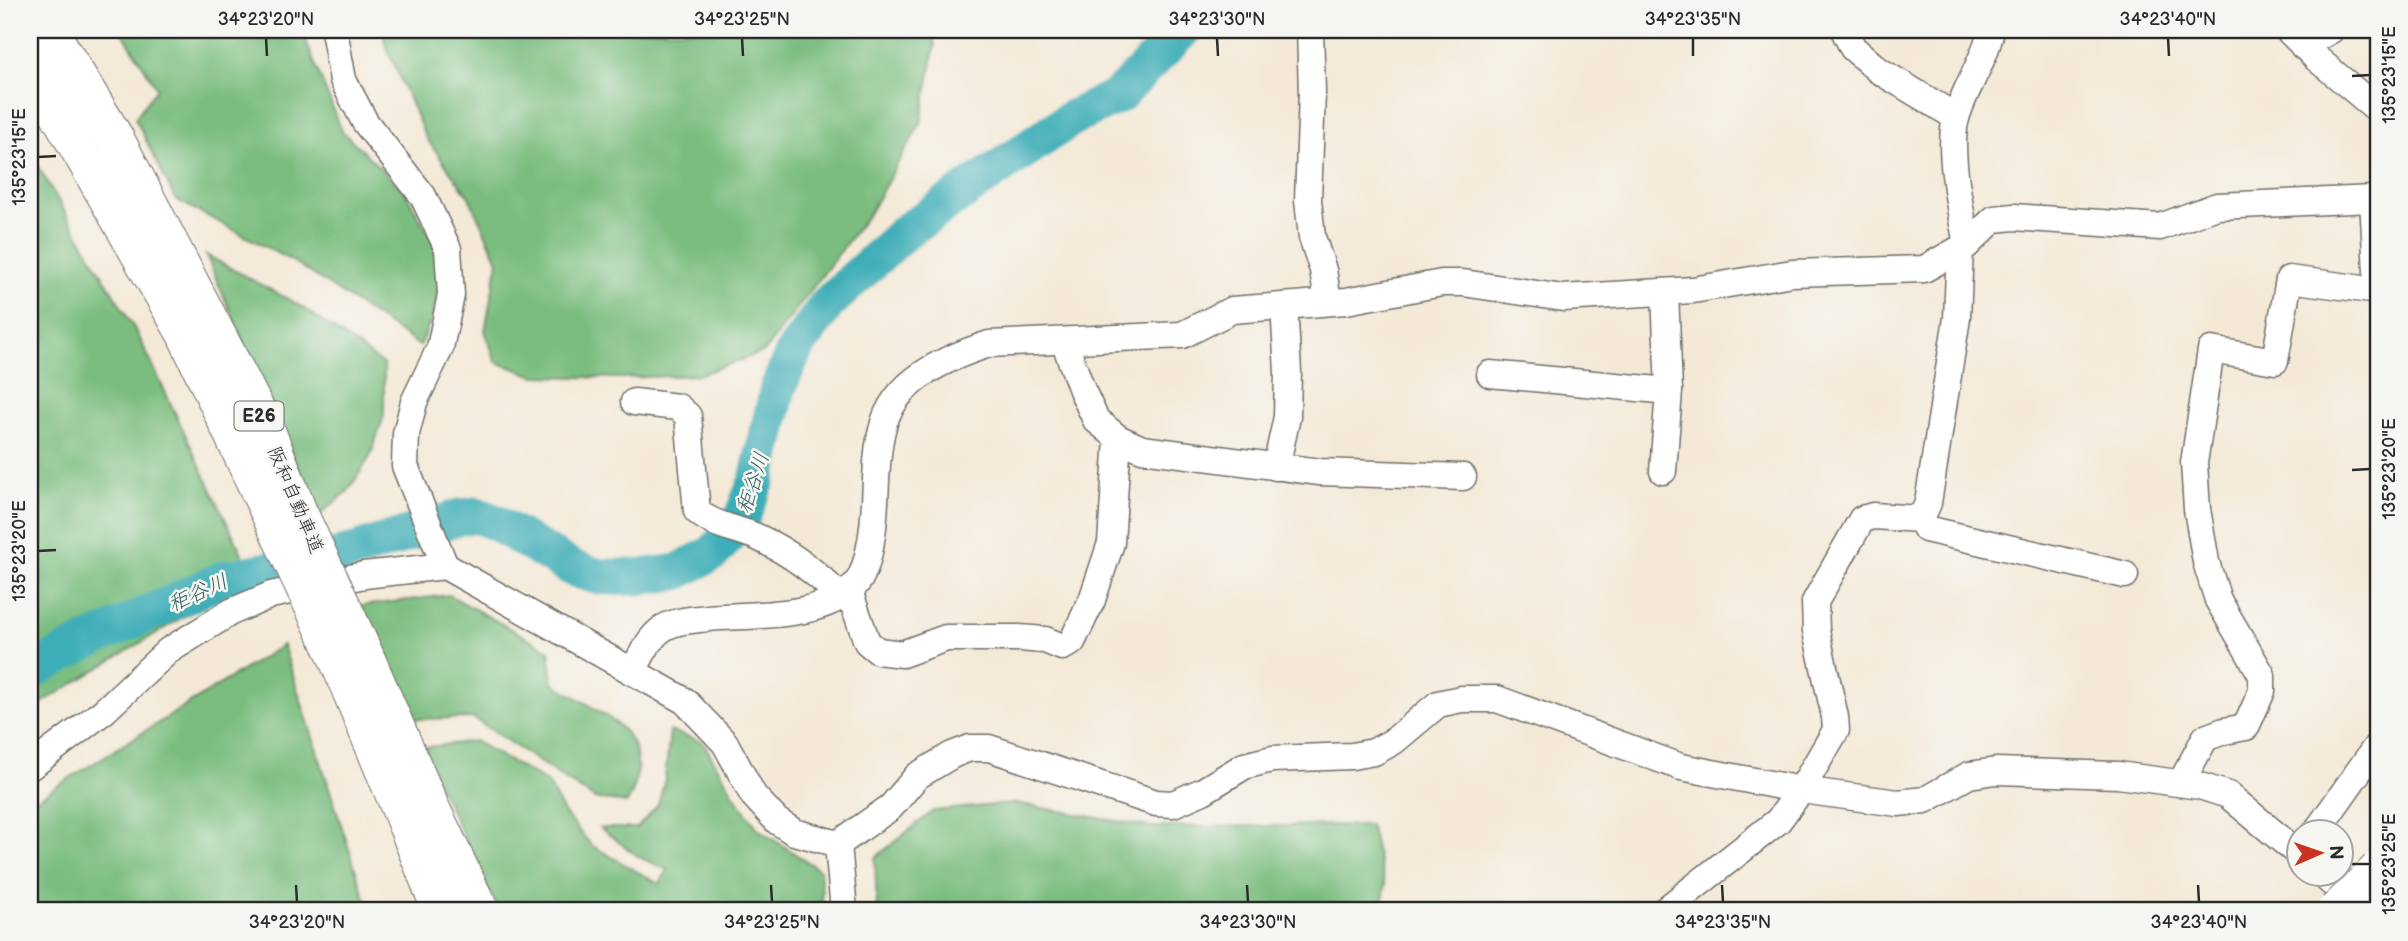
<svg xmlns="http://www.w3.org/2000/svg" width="2408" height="941" font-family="'Balsamiq Sans','Klee One',sans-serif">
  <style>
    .forest { fill: #7abd7f; stroke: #527455; stroke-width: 2 }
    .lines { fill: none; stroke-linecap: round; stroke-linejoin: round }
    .river { stroke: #3cadb7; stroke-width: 37 }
    .minor-casing { stroke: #716e67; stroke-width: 29 }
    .highway-casing { stroke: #716e67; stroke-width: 39 }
    .minor { stroke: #fff; stroke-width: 26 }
    .highway { stroke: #fff; stroke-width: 37 }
    .highway-bridge-casing { stroke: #716e67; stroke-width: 39; stroke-linecap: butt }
    .highway-bridge { stroke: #fff; stroke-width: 37 }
    .ticks { fill: none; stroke: #2b2b2b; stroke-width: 2.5 }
    .labels { text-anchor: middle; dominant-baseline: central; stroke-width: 5; stroke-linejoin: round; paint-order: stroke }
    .shield { fill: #f6f6f2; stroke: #686867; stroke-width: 2 }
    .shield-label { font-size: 18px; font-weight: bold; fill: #2b2b2b }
    .street-label { font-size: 19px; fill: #2b2b2b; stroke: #f6f6f2 }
    .water-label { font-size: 21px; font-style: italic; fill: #325f63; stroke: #f6f6f2 }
    .neatline { fill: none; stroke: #2b2b2b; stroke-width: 2.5 }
    .ticks-label { font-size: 18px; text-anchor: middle; fill: #2b2b2b }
  </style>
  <rect width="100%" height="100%" fill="#f6f6f2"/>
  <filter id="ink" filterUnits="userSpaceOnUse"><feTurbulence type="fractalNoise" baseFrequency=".0143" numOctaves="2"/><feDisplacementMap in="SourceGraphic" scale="14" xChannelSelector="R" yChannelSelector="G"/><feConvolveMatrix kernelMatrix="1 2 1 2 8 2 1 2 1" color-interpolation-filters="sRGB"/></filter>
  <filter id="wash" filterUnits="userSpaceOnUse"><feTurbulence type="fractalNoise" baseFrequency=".00686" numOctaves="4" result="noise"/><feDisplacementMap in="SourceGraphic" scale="28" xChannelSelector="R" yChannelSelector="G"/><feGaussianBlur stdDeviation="1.57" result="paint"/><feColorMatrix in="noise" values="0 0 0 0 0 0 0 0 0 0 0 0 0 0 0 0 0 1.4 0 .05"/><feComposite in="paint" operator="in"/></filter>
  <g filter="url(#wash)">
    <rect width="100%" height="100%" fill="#f4e9d7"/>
    <g class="forest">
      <path d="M121,30h185l1,14 35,87 63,61 32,56 3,31 -8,39 -12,28 -124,-83 -121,-64 -40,-81 22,-30z"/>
      <path d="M384,30h547l4,15 -14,78 -51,89 -106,140 -66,23 -77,3 -86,-2 -39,-14 -11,-31 13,-70 -29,-64 -43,-59 -41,-94z"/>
      <path d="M30,153l108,182 114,240 -222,135z"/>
      <path d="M206,255l93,50 85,60v50l-13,40 -23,36 -30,25z"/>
      <path d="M449,595l100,55 4,33c18,12 53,30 68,45 21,19 20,52 6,75l-32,-4 -122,-81 -64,1 -50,-113z"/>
      <path d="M283,645l86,266h-339v-108z"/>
      <path d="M670,731l33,11 36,61 20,27 61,40 3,41h-324l-78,-163 53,-7 74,42 17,31 26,31 68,39 9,-14 -29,-13 -39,-29h37l21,-23 7,-26z"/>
      <path d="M1014,803l136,24 220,-2 15,60 -3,26h-505l-2,-53 58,-47z"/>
      <path d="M1861,903h20l60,8h-102z"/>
    </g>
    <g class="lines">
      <path class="river" d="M30,672l44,-24 149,-69 113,-22 124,-40 16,-2 18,7 80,47 26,8h40l37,-5 36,-19 26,-29 18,-44 21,-92 16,-37 34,-48 77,-71 167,-114 47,-23 64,-65"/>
    </g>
  </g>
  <g filter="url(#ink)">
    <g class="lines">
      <defs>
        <g id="minor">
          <path d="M334,30l9,50 22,42 58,74 25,53 3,46 -11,53 -26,54 -8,32 -1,32 40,100"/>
          <path d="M1310,30l2,62 -4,108 4,37 11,33 5,32"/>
          <path d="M1844,30l9,18 25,22 78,47"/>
          <path d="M2288,30l28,28 62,52"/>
          <path d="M2303,46l28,-16"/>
          <path d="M2373,199l5,92"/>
          <path d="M1967,245c-6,-34 -21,-97 -10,-130 9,-29 28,-55 34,-85"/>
          <path d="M1490,374l179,17"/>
          <path d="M634,402l44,5 10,9 9,95c16,15 40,17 60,26 32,15 60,35 84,61"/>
          <path d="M1118,438l24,11 178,23 143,5"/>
          <path d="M1276,467l11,-50 1,-45 -4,-66"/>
          <path d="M1663,471l6,-80 -4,-99"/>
          <path d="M1921,519l5,10 199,46"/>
          <path d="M849,591l18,51 11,9 24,3 44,-16h73l26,2 17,7 10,-5 20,-42 19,-57 7,-105 -22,-18 -14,-30 -18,-49"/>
          <path d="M632,672c9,-15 16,-33 30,-43 13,-9 31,-9 46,-11 45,-4 115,1 147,-33 9,-9 14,-31 16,-44 7,-37 2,-75 11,-111 11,-50 64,-72 107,-86l193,-9 50,-25 114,-9 96,-18h21l100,15 130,-8 99,-17 132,-4 43,-24 27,-26 20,-2 146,10 57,-21 156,-7 5,-2"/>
          <path d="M30,767l74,-56 64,-60 63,-39 40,-17 93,-20 81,-9 240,135 40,42 28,52 24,26 17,11 44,12 53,-37 26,-31 35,-21 18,-7h19l167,55 17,1 30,-13 41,-25 28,-7 80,-3 22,-4 20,-11 44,-37 23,-5h36l184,68 120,23 97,13 27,-3 44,-25 27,-4 122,4 82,11 28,9 72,60"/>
          <path d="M2181,783l24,-45 19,-7 22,-4 16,-36v-16l-44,-75 -12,-38 -9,-53 -3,-46 17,-113 64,11 14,-82 89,12"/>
          <path d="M2316,832l62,-88"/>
          <path d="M838,844l6,67"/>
          <path d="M2322,874l41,37"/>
          <path d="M1664,911l114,-90 23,-31 35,-60 -1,-13 -19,-86 -1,-29 47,-83 11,-3 48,3 7,-16 29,-185 3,-69"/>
        </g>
        <g id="highway">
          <path d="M430,806l50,105"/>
          <path d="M406,823l35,88"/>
        </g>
      </defs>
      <use href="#minor" class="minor-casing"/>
      <use href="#highway" class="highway-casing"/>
      <use href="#minor" class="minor"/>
      <use href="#highway" class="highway"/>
      <defs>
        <g id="highway-bridge">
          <path d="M56,41l59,97 150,289 33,84 65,140 67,155"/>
          <path d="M30,64l155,269 150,320 71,170"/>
          <path d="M2336,911l42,-41"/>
        </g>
      </defs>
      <use href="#highway-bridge" class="highway-bridge-casing"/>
      <use href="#highway-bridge" class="highway-bridge"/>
    </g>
  </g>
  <path class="ticks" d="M266,38l1,18M742,38l1,18M1217,38l1,18M1693,38v18M2168,38l1,18M2352,76l18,-1M38,157l18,-1M2352,470l18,-1M38,551l18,-1M2352,864h18M296,885l1,17M771,885l1,17M1247,885l1,17M1722,885l1,17M2198,885l1,17"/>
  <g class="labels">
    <rect class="shield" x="234.5" y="401.5" width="49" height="29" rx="5"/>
    <g class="shield-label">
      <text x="259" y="416">E26</text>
    </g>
    <g class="street-label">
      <text transform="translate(295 500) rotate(67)">阪和自動車道</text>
    </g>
    <g class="water-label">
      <text transform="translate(753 483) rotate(-72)">秬谷川</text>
      <text transform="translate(198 593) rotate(-24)">秬谷川</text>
    </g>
  </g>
  <rect width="2408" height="941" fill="none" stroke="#f6f6f2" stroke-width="77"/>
  <g transform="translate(2320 853) rotate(88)"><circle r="33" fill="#f6f6f2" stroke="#a5a5a2" stroke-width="2"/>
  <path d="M0-5L12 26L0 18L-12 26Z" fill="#c8321e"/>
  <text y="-10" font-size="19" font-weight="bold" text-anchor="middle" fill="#2b2b2b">N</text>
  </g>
  <rect x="38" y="38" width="2332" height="864" class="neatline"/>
  <g class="ticks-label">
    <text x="266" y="25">34°23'20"N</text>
    <text x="742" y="25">34°23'25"N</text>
    <text x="1217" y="25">34°23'30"N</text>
    <text x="1693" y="25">34°23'35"N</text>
    <text x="2168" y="25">34°23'40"N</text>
    <text transform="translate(2389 75) rotate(-90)" y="6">135°23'15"E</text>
    <text transform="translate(19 157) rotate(-90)" y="6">135°23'15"E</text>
    <text transform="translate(2389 469) rotate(-90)" y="6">135°23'20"E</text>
    <text transform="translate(19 551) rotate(-90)" y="6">135°23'20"E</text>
    <text transform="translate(2389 864) rotate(-90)" y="6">135°23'25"E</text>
    <text x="297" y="928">34°23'20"N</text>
    <text x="772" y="928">34°23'25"N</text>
    <text x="1248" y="928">34°23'30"N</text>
    <text x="1723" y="928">34°23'35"N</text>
    <text x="2199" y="928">34°23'40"N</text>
  </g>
</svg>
